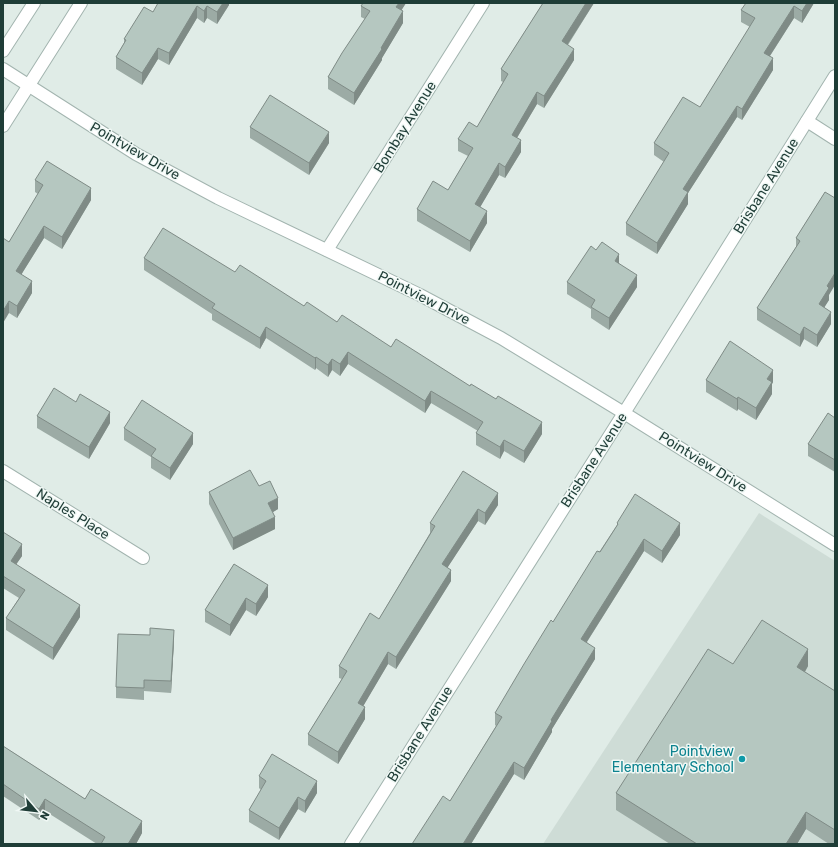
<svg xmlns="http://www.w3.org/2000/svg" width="838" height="847" font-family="Rubik,sans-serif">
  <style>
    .built { fill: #cedcd6 }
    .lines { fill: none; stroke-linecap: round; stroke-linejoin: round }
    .minor-casing { stroke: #a2b4af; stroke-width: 14 }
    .tertiary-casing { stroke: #a2b4af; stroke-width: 14 }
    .minor { stroke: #fff; stroke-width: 12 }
    .tertiary { stroke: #fff; stroke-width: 12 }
    .wall { fill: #9caba5 }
    .shaded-wall { fill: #7f8b86 }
    .building { fill: #b5c7c0; stroke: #7f8b86 }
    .culture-dot { fill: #0f9aa8; stroke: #f0f8f5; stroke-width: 1.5 }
    .labels { text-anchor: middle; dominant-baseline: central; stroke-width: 3; stroke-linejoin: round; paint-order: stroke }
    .street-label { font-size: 14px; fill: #1f3d37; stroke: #f0f8f5 }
    .culture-label { font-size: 14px; fill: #0d838f; stroke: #f0f8f5; text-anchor: end }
  </style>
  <rect width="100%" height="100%" fill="#e0ece7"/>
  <path class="built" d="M759,513l76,48v283h-292z"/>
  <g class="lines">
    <defs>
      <g id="minor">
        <path d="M3,69l133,85 82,44 202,97 81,43 123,75 211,132"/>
        <path d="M807,121l28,18"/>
        <path d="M327,250l156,-247"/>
        <path d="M3,471l140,87"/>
        <path d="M351,844l273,-431 211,-337"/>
      </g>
      <g id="tertiary">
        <path d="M3,51l31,-48"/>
        <path d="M3,126l78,-123"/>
      </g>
    </defs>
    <use href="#minor" class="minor-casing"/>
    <use href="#tertiary" class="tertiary-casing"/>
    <use href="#minor" class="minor"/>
    <use href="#tertiary" class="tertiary"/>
  </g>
  <g class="wall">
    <path d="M229,3v2l-12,19 -10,-6 -3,5 -7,-5 -28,47 -11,-6 -16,26 -26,-16v-12l8,-14v-4l29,-27z"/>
    <path d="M406,3l-5,7 2,13 -21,35v2l-28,45 -26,-16v-12l37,-58 -4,-2v-11z"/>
    <path d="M543,3h51l-26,42 6,15 -30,48 -7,-4 -20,34 4,14 -16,26 -6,-3 -19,32 7,16 -17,29 -53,-31v-12l31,-19 20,-34 -10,-5v-12l19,-12 26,-45 -2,-1v-12z"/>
    <path d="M814,3l-12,20 -8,-5 -24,38 3,14 -31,50 -5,-3 -49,76v11l-31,50 -31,-19v-12l38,-61 -10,-7v-12l46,-36 50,-80 -9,-5v-12z"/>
    <path d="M250,127l79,16 -20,32 -59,-37z"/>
    <path d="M35,180l56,20 -29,49 -18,-11 -23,37 11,18 -15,25 -8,-5v-71l29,-48 -3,-2z"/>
    <path d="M825,192l4,108 -5,7 7,17 -14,23 -13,-8 -4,8 -43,-27v-12l39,-61v-9z"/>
    <path d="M596,250l23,13 18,24 -28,43 -18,-12v-9l-24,-15v-12z"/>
    <path d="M144,258l91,14 69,34 87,41 151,87 -18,29 -20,-12 -4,8 -24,-14v-12l2,-2 -47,-28 -6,10 -77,-49 -8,12 -8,-6 -4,7 -12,-9 -1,2 -49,-32 -6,11 -48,-29v-6l-68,-44z"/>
    <path d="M706,380l67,2 -1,2v10l-16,26 -18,-11 -1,2 -31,-19z"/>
    <path d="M37,416l73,7 -21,36 -52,-31z"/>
    <path d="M835,418v54l-27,-16v-12z"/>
    <path d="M124,428l69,16 -23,36 -19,-12v-11l-27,-17z"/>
    <path d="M259,486l19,23 -5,3 2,17 -42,21 -24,-46v-12z"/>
    <path d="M498,493v12l-13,20 -7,-4 -31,47 4,13 -55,88 -8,-5 -25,42 2,13 -27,45 -30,-19v-11l34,-55 -3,-1v-12l40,-47 51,-86v-10z"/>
    <path d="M617,523l63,12 -18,28 -18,-12 -57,91 8,17 -43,70v3l-28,48 -10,-6 -43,70h-59l38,-43 46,-75 -1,-1v-12l58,-91 64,-97z"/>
    <path d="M3,532l19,24 -6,8 64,53 -27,43 -47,-30v-12l13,-20 -16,-10z"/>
    <path d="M234,564l34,33 -12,19 -10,-6 -16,26 -25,-14v-12z"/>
    <path d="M150,635l24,6 -3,52 -27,-2v9l-28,-2v-11z"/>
    <path d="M733,664l75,2 -3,6 30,19v153h-6l-23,-15 -9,15h-127l-54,-34v-17z"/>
    <path d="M3,746l82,53 57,34 -6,11h-39l-52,-33 -6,9 -36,-24z"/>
    <path d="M259,776l58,17 -12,20 -7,-4 -19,31 -30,-18v-12l12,-20 -2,-2z"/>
  </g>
  <g class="shaded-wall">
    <path d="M223,3h6v2l-12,19v-12z"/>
    <path d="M399,3h7l-10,16v-12z"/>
    <path d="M586,3h8l-32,50v-12z"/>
    <path d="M807,3h7l-12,20v-12z"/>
    <path d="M197,6v12l-28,47v-12z"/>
    <path d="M207,6v12l-3,5v-12z"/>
    <path d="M794,6v12l-30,47v-12z"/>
    <path d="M403,11v12l-21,35v2l-28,45v-12z"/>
    <path d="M158,48v11l-16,26v-12z"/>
    <path d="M574,49v11l-30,48v-12z"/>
    <path d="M773,58v12l-31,50v-11z"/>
    <path d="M537,92v12l-25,42v-11z"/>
    <path d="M737,106v11l-49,76v11l-31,50v-11l26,-54z"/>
    <path d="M329,132v11l-20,32v-12z"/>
    <path d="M521,140v12l-16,26v-11z"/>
    <path d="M499,163v12l-24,41v-12z"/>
    <path d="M91,188v12l-29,49v-12z"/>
    <path d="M487,211v12l-17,29v-11z"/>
    <path d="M44,226v12l-28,45v-12z"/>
    <path d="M619,254v12l-4,-5z"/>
    <path d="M835,273v12l-6,10v5l-10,16v-12l8,-18z"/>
    <path d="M637,275v12l-28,43v-12z"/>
    <path d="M32,281v12l-15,25v-12z"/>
    <path d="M9,301v12l-6,10v-12z"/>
    <path d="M831,312v12l-14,23v-12z"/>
    <path d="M266,327v11l-6,11v-11z"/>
    <path d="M804,327v12l-4,8v-12z"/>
    <path d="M348,352v12l-8,12v-12z"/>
    <path d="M316,357v11l-1,2v-12z"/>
    <path d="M332,359v11l-4,7v-12z"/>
    <path d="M773,370v12l-1,2v10l-16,26v-12l11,-29z"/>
    <path d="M431,391v12l-6,10v-12z"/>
    <path d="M738,397v12l-1,2v-12z"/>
    <path d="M110,412v11l-21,36v-12z"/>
    <path d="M542,422v12l-18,29v-12z"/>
    <path d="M193,433v11l-23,36v-12z"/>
    <path d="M504,440v11l-4,8v-12z"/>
    <path d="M498,493v12l-13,20v-12z"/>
    <path d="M278,498v11l-10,6v-12z"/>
    <path d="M478,509v12l-36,55v-12z"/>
    <path d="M275,517v12l-42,21v-12z"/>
    <path d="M680,523v12l-18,28v-12z"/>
    <path d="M644,539v12l-63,100v-12z"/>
    <path d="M22,544v12l-11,16v-11z"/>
    <path d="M451,570v11l-55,88v-12z"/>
    <path d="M268,585v12l-12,19v-12z"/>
    <path d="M246,598v12l-16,26v-11z"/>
    <path d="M80,605v12l-27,43v-12z"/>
    <path d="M174,630v11l-3,52v-12z"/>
    <path d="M595,648v11l-43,70v3l-28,48v-12l27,-48z"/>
    <path d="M808,649v17l-11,19v-18z"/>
    <path d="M388,652v12l-30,51v-12z"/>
    <path d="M365,707v12l-27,45v-12z"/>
    <path d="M514,762v12l-43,70h-8z"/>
    <path d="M317,781v12l-12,20v-12z"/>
    <path d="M298,797v12l-19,31v-12z"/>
    <path d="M45,799v12l-6,9v-11z"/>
    <path d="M806,812v17l-9,15h-11z"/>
    <path d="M142,821v12l-6,11h-8z"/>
  </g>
  <g class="building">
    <path d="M158,3h65l-6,9 -10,-6 -3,5 -7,-5 -28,47 -11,-5 -16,25 -26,-16 10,-17 -2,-1 20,-32 9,5z"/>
    <path d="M363,3h36l-3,4 7,4 -22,37 1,1 -28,44 -26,-16 14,-24 28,-42 -9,-5z"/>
    <path d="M543,3h43l-24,38 12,8 -30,47 -7,-4 -25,43 9,5 -16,27 -6,-4 -24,41 12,7 -17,30 -53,-32 16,-28 15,9 25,-42 -15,-9 11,-17 8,5 31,-53 -7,-5z"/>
    <path d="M746,3h61l-5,8 -8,-5 -30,47 9,5 -31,51 -5,-3 -54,83 5,3 -31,51 -31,-20 43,-70 -15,-10 29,-46 17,10 55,-89 -14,-8z"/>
    <path d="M270,95l59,37 -20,31 -59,-36z"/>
    <path d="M47,161l44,27 -29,49 -18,-11 -28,45 16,10 -15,25 -8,-5 -6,10v-73l6,4 34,-57 -8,-5z"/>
    <path d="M825,192l10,6v75l-8,13 2,2 -10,16 12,8 -14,23 -13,-8 -4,8 -43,-27 43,-67 -4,-3z"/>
    <path d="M163,228l72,44 5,-7 64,41 3,-4 30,20 5,-7 49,32 5,-8 74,47 1,-2 25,15 2,-3 44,26 -18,29 -20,-11 -4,7 -24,-14 7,-11 -52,-31 -6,10 -77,-49 -8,12 -8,-5 -4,6 -12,-8 -1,1 -49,-31 -6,11 -48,-30 3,-4 -71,-46z"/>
    <path d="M602,242l17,12 -4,7 22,14 -28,43 -18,-11 4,-7 -28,-18 24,-36 5,4z"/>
    <path d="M730,341l43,29 -6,9 5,3 -16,26 -18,-11 -1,2 -31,-19z"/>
    <path d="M54,388l22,14 4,-8 30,18 -21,35 -52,-31z"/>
    <path d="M142,400l51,33 -23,35 -19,-12 5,-7 -32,-21z"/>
    <path d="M828,413l7,5v42l-27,-16z"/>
    <path d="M250,470l9,16 11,-5 8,17 -10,5 7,14 -42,21 -24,-46z"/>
    <path d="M463,471l35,22 -13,20 -7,-4 -36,55 9,6 -55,87 -8,-5 -30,51 7,4 -27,45 -30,-18 39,-63 -8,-5 31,-53 9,6 56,-93 -5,-3z"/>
    <path d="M635,494l45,29 -18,28 -18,-12 -63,100 14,9 -44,72 1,1 -28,47 -10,-6 -51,82h-51l31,-48 7,5 52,-84 -7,-4 29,-49 27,-44 2,2 44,-71 3,1 18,-28 -1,-1z"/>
    <path d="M3,532l19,12 -11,17 69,44 -27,43 -47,-30 19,-28 -22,-14z"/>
    <path d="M234,564l34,21 -12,19 -10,-6 -16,27 -25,-15z"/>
    <path d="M762,620l46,29 -11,18 38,24v139l-29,-18 -20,32h-89l-81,-51 92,-144 25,15z"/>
    <path d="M150,628l24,2 -3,51 -27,-1v8l-28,-1 2,-53 32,1z"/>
    <path d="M3,746l82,53 6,-10 51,32 -14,23h-27l4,-7 -60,-38 -6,10 -36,-25z"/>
    <path d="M272,754l45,27 -12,20 -7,-4 -19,31 -30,-18 17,-29 -7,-5z"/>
  </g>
  <circle class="culture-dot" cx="742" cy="759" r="4"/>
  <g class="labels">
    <g class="street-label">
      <text transform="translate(405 127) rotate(-58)">Bombay Avenue</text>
      <text transform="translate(135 151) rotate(30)">Pointview Drive</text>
      <text transform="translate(766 186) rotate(-58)">Brisbane Avenue</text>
      <text transform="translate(424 298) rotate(27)">Pointview Drive</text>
      <text transform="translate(594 460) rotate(-57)">Brisbane Avenue</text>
      <text transform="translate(703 462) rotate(32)">Pointview Drive</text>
      <text transform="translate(73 514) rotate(32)">Naples Place</text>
      <text transform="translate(420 734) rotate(-58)">Brisbane Avenue</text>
    </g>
    <g class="culture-label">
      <text x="734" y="751">Pointview<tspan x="734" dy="16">Elementary School</tspan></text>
    </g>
  </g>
  <rect width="838" height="847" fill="none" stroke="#1f3d37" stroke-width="8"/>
  <g transform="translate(36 811) rotate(118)" stroke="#f0f8f5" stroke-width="3" paint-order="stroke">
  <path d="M0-3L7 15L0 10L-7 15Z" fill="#1f3d37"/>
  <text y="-6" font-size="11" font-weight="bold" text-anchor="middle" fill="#1f3d37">N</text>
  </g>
</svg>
